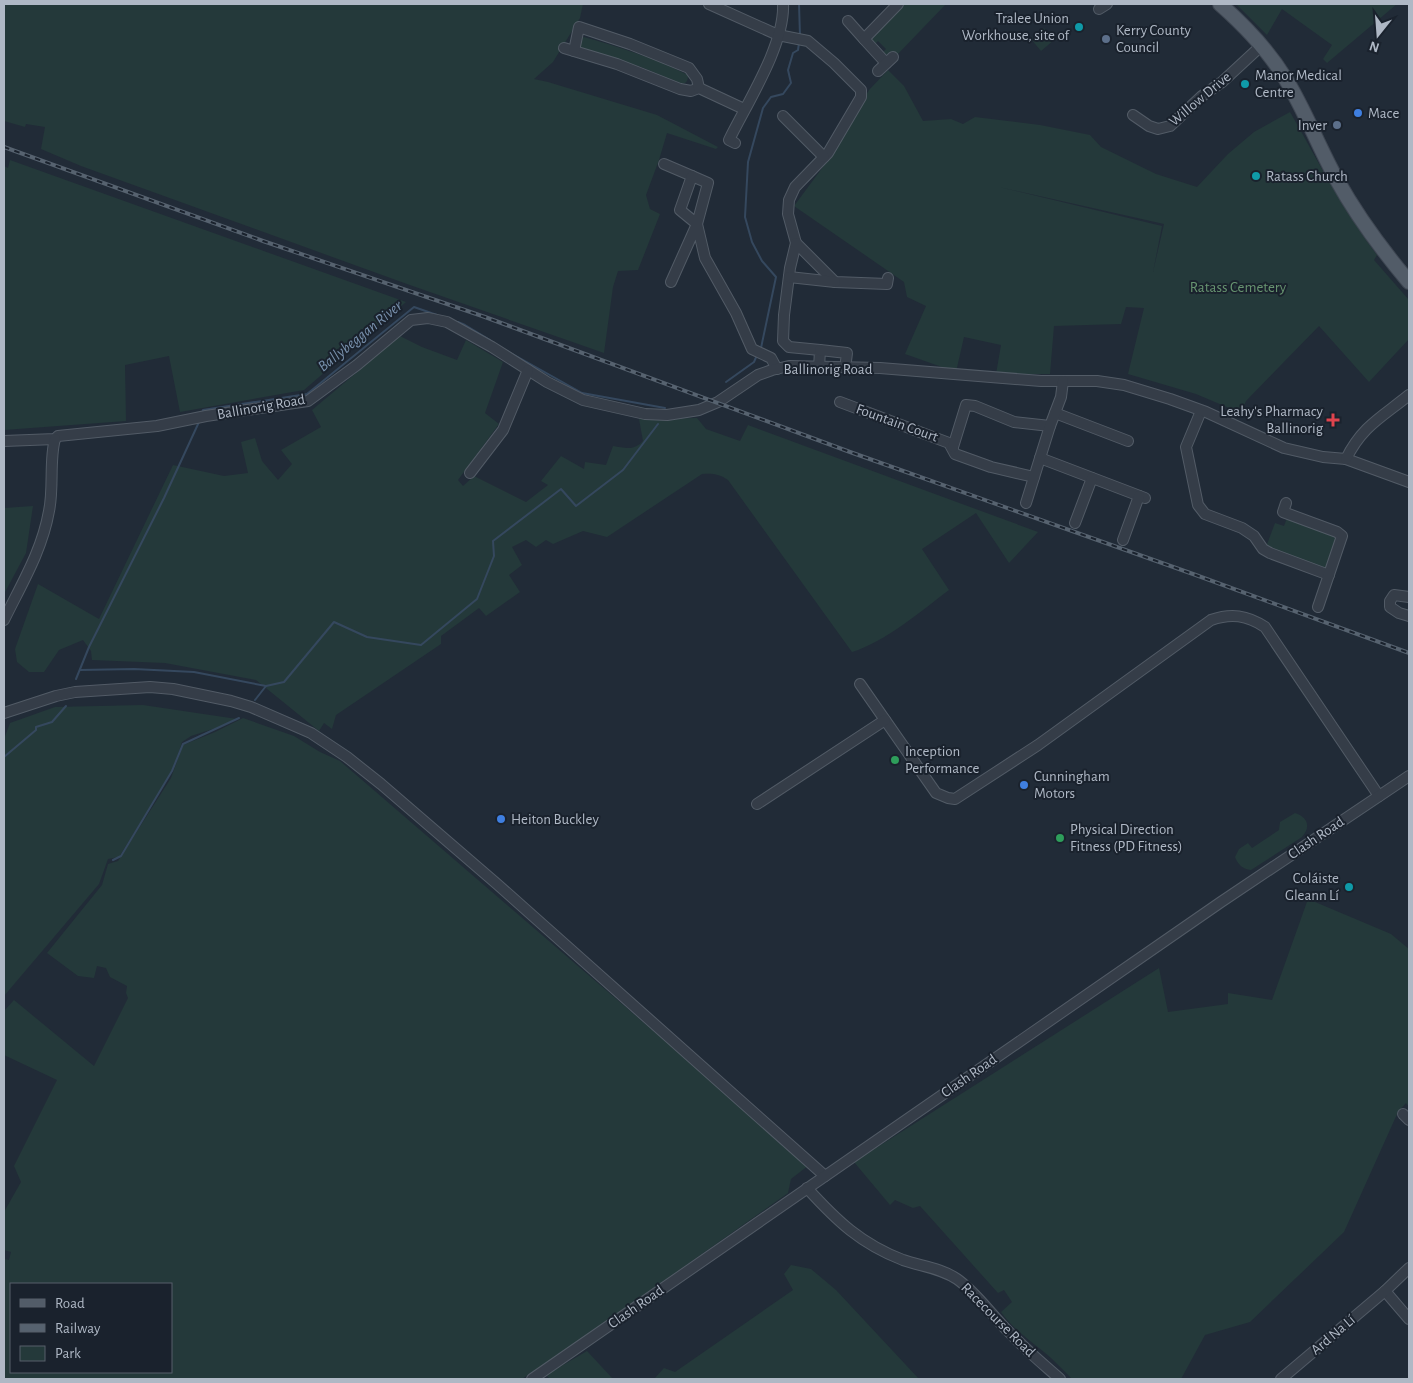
<svg xmlns="http://www.w3.org/2000/svg" width="1413" height="1383" font-family="'Alegreya Sans',sans-serif">
  <style>
    .green { fill: #24393a; fill-rule: evenodd }
    .lines { fill: none; stroke-linecap: round; stroke-linejoin: round }
    .stream { stroke: #35485e; stroke-width: 2 }
    .minor-casing { stroke: #525b66; stroke-width: 12 }
    .major-casing { stroke: #3e4652; stroke-width: 16 }
    .minor { stroke: #353d48; stroke-width: 10 }
    .major { stroke: #525c68; stroke-width: 14 }
    .rail-casing { stroke: #56626f; stroke-width: 4 }
    .rail { stroke: #1a222d; stroke-width: 2; stroke-dasharray: 5.5; stroke-linecap: butt }
    .culture-dot { fill: #0f9aa8; stroke: #1a222d; stroke-width: 2 }
    .service-dot { fill: #5c6f8a; stroke: #1a222d; stroke-width: 2 }
    .shop-dot { fill: #3f7fe0; stroke: #1a222d; stroke-width: 2 }
    .health-dot { fill: #e0444e; stroke: #1a222d; stroke-width: 2 }
    .leisure-dot { fill: #2e9e5b; stroke: #1a222d; stroke-width: 2 }
    .labels { text-anchor: middle; dominant-baseline: central; stroke-width: 4; stroke-linejoin: round; paint-order: stroke }
    .poi-label { font-size: 15px; fill: #afb8c5; stroke: #1a222d; text-anchor: start }
    .street-label { font-size: 15px; fill: #afb8c5; stroke: #1a222d }
    .park-label { font-size: 15px; fill: #679470; stroke: #1a222d }
    .water-label { font-size: 16px; font-style: italic; fill: #7890ac; stroke: #1a222d }
  </style>
  <rect width="100%" height="100%" fill="#212b37"/>
  <g class="green">
    <path d="M4,4h579l-3,14 -27,44 -19,17 14,3 109,33 61,32 -2,2 -49,-16 -8,27 -13,35 4,14 10,5 -22,56 -20,1 -5,16 -9,66 -197,-69 -326,-118 -40,-17 4,-22 -19,-3 -1,3 -21,-6z"/>
    <path d="M905,4h41l-51,53 -5,-4 -5,2 -4,-1 5,-5 -8,-8 -4,4 -3,-3 2,-4z"/>
    <path d="M1236,4h161l-70,59 -4,-4 9,-14 -50,-36 -15,26z"/>
    <path d="M1044,28l10,12 -13,11 -10,-12z"/>
    <path d="M584,37c35,10 71,21 104,38 0,5 -1,8 -6,9l-41,-17 -60,-19 -2,-4 2,-6z"/>
    <path d="M888,70l16,16 19,35 28,-2 12,5 12,-7 65,8 50,10 11,12 55,27 41,13 31,-33 26,-22 36,-20c28,49 53,98 87,143l-3,5 35,40v39l-40,43 -50,-56 -73,75 -5,12 -45,-19 -68,-20 16,-66 -18,-1 -5,17 -67,2 -4,48h-54l5,-29 -37,-8 -8,35 -51,-18 21,-48 -19,-9 -3,-15 -110,-76 40,-54 35,-62zM999,187l165,37 -11,48 9,-46z"/>
    <path d="M10,160l396,142 -102,88 -124,22 -11,-56 -44,9 1,56 -122,9v-264l4,2z"/>
    <path d="M400,336l22,11 35,13 9,-20 37,22 -18,51 14,11 -41,56 5,6 11,-10 52,26 22,-17 -7,-4 20,-25 23,13 1,-7 21,3 7,-19c12,2 21,5 30,-5l-4,-22 58,-1 9,11 34,12 8,-16 290,107 -29,31 -33,-50 -54,36 27,41c-28,21 -64,52 -97,62l-124,-172c-8,-6 -16,-7 -26,-6l-95,63 -24,-6 -30,13 -7,-4 -10,7 -10,-7 -14,7 10,18 -13,10 11,17 -34,24 -7,-8 -38,28v8l-105,71 -4,14 -8,-6 -5,8 -63,-51 -91,-17 -73,-3 -1,-9 -8,-11 -24,10 -15,22h-15l-12,-10 -2,-13 23,-65 61,35 74,-154 51,11 24,-3 -7,-31 14,-4 7,23 16,19 14,-16 -11,-14 40,-23 -9,-17z"/>
    <path d="M33,506l-7,47 -22,41v-86z"/>
    <path d="M1287,518l47,17 3,4 -9,28 -3,2 -59,-22 9,-24 9,3z"/>
    <path d="M143,705l94,14 -21,9 -25,8 -9,6 -8,26 -55,89 -11,2 -9,25 -95,112v-257l6,-16 45,-16z"/>
    <path d="M243,718l51,18 26,16 20,9 469,404 -18,14 -3,14 -206,146 -60,40h-517l-1,-120 5,1 2,-8 -7,-2v-38l17,-30 -7,-16 43,-86 -53,-25v-44l10,-11 80,66 34,-68 -2,-5 1,-7 -17,-9 -4,-9 -9,-2 -3,12 -16,-2 -31,-23 55,-68 6,-21 10,-3 53,-83 12,-33 32,-13zM11,1284h160v88h-160z"/>
    <path d="M1295,813c13,4 16,14 7,24l-51,33c-8,-1 -13,-5 -16,-13l4,-8 9,-6 4,5 27,-18 1,-8z"/>
    <path d="M1308,899l83,35 18,15v158l-3,-4 -8,9 -54,120 -94,90 -45,13 -24,44h-109c-9,-9 -18,-19 -28,-27 -16,-13 -31,-23 -43,-40l11,-10 -8,-12 -6,3 -78,-87 -7,2 -18,-8 -5,5 -36,-43 305,-194 9,44 60,-8v-11l44,7z"/>
    <path d="M791,1265l20,4 25,21 83,89h-265l10,-11 11,4 118,-82 -9,-16z"/>
    <path d="M587,1351l26,28h-63l-4,-4z"/>
  </g>
  <g class="lines">
    <g class="stream">
      <path d="M799,4l1,32"/>
      <path d="M458,322l7,3 25,15"/>
      <path d="M761,348l15,-71 -14,-16 -10,-19 -7,-25 3,-55 15,-54 8,-11 12,-3 8,-11 -3,-13 5,-17 5,-3 1,-7"/>
      <path d="M507,351l75,42 83,15"/>
      <path d="M726,382l28,-20 3,-7"/>
      <path d="M202,413l1,-3 104,-16 107,-87 23,8"/>
      <path d="M80,670l54,-1 60,3 72,14"/>
      <path d="M76,679l13,-32 75,-149 35,-76"/>
      <path d="M255,700l11,-14 18,-4 50,-60 33,15 54,8 56,-46 17,-43 -1,-15 68,-52 15,17 47,-36 35,-46"/>
      <path d="M4,757l32,-27v-3l16,-5 14,-16"/>
      <path d="M113,860l8,-4 51,-85 11,-27 56,-26"/>
    </g>
    <defs>
      <g id="minor">
        <path d="M709,4l69,31 30,6 26,22 27,27v7l-33,56 -33,34 -6,13 -1,14 8,29 -6,25 -6,47 -1,26 6,6 31,3 -1,18"/>
        <path d="M1099,9l8,-5"/>
        <path d="M848,21l16,18"/>
        <path d="M564,48l53,16 63,25 11,2 8,-3 45,21"/>
        <path d="M574,51l5,-24 51,17 59,24 8,11 2,9"/>
        <path d="M886,63l-22,-24 34,-35"/>
        <path d="M878,71l15,-14"/>
        <path d="M1133,115l16,11 9,3 12,-3 32,-30 20,-14 40,-37"/>
        <path d="M783,116l41,41"/>
        <path d="M735,143l-6,-3c18,-37 56,-95 54,-136"/>
        <path d="M664,164l28,12"/>
        <path d="M796,243l39,39 52,2 1,-6"/>
        <path d="M789,277l46,5"/>
        <path d="M671,282l26,-58 -17,-14 12,-34 16,7 -11,41 8,34 31,55 16,36 19,9 6,11"/>
        <path d="M820,350l27,3 -1,8"/>
        <path d="M840,402l109,41 6,11 36,13 43,10"/>
        <path d="M1201,411l-15,36 12,58 7,9 37,14 12,8 9,13 7,4 59,22"/>
        <path d="M1055,413l73,28"/>
        <path d="M4,441l51,-2 3,-3 99,-10 49,-10 102,-15 49,-36 54,-45 17,-2 19,4 45,25 55,35 36,18 62,14 22,1 32,-5 19,-8 40,-27 14,-5 17,-4 91,2 161,13h56l27,4 46,14 36,13 78,36 39,9 23,2 63,23"/>
        <path d="M953,447l13,-42 9,1 39,16 36,4"/>
        <path d="M1040,458l105,40"/>
        <path d="M1346,459c16,-33 36,-42 63,-64"/>
        <path d="M470,473l33,-43 25,-60"/>
        <path d="M1026,503l24,-77 11,-29 2,-16"/>
        <path d="M1286,503l-3,9 54,20 5,4 -24,71"/>
        <path d="M1075,523l17,-45"/>
        <path d="M1123,540l16,-44"/>
        <path d="M1409,597l-15,-2 -4,6v6l9,6 10,3"/>
        <path d="M4,620c17,-35 38,-69 45,-109 5,-23 0,-51 6,-72"/>
        <path d="M860,684l76,109 12,5 7,1 83,-54 173,-125c20,-7 36,-5 54,7l114,169"/>
        <path d="M4,713l52,-17 19,-4 75,-5 23,2 58,12 20,6 60,26 36,24 34,27 116,100 328,292"/>
        <path d="M757,804l128,-84"/>
        <path d="M1403,1114l6,6"/>
        <path d="M807,1188c30,33 54,56 96,72 17,6 38,8 54,19 20,14 35,37 53,54 16,17 33,31 50,46"/>
        <path d="M1385,1291l24,28"/>
        <path d="M532,1379l689,-477 188,-126"/>
        <path d="M1281,1379l104,-88 24,-23"/>
      </g>
      <path id="major" d="M1220,4c25,22 48,46 65,74 20,32 33,68 52,102 20,36 45,70 72,102"/>
    </defs>
    <use href="#minor" class="minor-casing"/>
    <use href="#major" class="major-casing"/>
    <use href="#minor" class="minor"/>
    <use href="#major" class="major"/>
    <defs>
      <path id="rail" d="M4,147l259,94 222,76 365,135 343,122 216,79"/>
    </defs>
    <use href="#rail" class="rail-casing"/>
    <use href="#rail" class="rail"/>
  </g>
  <g class="culture-dot">
    <circle cx="1079" cy="27" r="5"/>
    <circle cx="1245" cy="84" r="5"/>
    <circle cx="1256" cy="176" r="5"/>
    <circle cx="1349" cy="887" r="5"/>
  </g>
  <g class="service-dot">
    <circle cx="1106" cy="39" r="5"/>
    <circle cx="1337" cy="125" r="5"/>
  </g>
  <g class="shop-dot">
    <circle cx="1358" cy="113" r="5"/>
    <circle cx="1024" cy="785" r="5"/>
    <circle cx="501" cy="819" r="5"/>
  </g>
  <path class="health-dot" d="M1330.5 412.5h5v5h5v5h-5v5h-5v-5h-5v-5h5z"/>
  <g class="leisure-dot">
    <circle cx="895" cy="760" r="5"/>
    <circle cx="1060" cy="838" r="5"/>
  </g>
  <g class="labels">
    <g class="poi-label">
      <text x="1069" y="18" text-anchor="end">Tralee Union<tspan x="1069" dy="17">Workhouse, site of</tspan></text>
      <text x="1116" y="30">Kerry County<tspan x="1116" dy="17">Council</tspan></text>
      <text x="1255" y="75">Manor Medical<tspan x="1255" dy="17">Centre</tspan></text>
      <text x="1368" y="113">Mace</text>
      <text x="1327" y="125" text-anchor="end">Inver</text>
      <text x="1266" y="176">Ratass Church</text>
      <text x="1323" y="411" text-anchor="end">Leahy's Pharmacy<tspan x="1323" dy="17">Ballinorig</tspan></text>
      <text x="905" y="751">Inception<tspan x="905" dy="17">Performance</tspan></text>
      <text x="1034" y="776">Cunningham<tspan x="1034" dy="17">Motors</tspan></text>
      <text x="511" y="819">Heiton Buckley</text>
      <text x="1070" y="829">Physical Direction<tspan x="1070" dy="17">Fitness (PD Fitness)</tspan></text>
      <text x="1339" y="878" text-anchor="end">Coláiste<tspan x="1339" dy="17">Gleann Lí</tspan></text>
    </g>
    <g class="street-label">
      <text transform="translate(1200 99) rotate(-40)">Willow Drive</text>
      <text x="828" y="369">Ballinorig Road</text>
      <text transform="translate(261 407) rotate(-10)">Ballinorig Road</text>
      <text transform="translate(897 423) rotate(20)">Fountain Court</text>
      <text transform="translate(1316 838) rotate(-34)">Clash Road</text>
      <text transform="translate(969 1076) rotate(-35)">Clash Road</text>
      <text transform="translate(636 1307) rotate(-35)">Clash Road</text>
      <text transform="translate(998 1320) rotate(45)">Racecourse Road</text>
      <text transform="translate(1333 1335) rotate(-40)">Ard Na Lí</text>
    </g>
    <g class="park-label">
      <text x="1238" y="287">Ratass Cemetery</text>
    </g>
    <g class="water-label">
      <text transform="translate(360 336) rotate(-39)">Ballybeggan River</text>
    </g>
  </g>
  <rect width="1413" height="1383" fill="none" stroke="#afb8c5" stroke-width="10"/>
  <rect x="10" y="1283" width="162" height="90" fill="#1a222d" stroke="#565e6a"/>
  <rect x="20" y="1299" width="25" height="8" fill="#525c68" stroke="#565e6a"/>
  <text x="55" y="1308" font-size="15" fill="#afb8c5">Road</text>
  <rect x="20" y="1324" width="25" height="8" fill="#56626f" stroke="#565e6a"/>
  <text x="55" y="1333" font-size="15" fill="#afb8c5">Railway</text>
  <rect x="20" y="1346" width="25" height="15" fill="#24393a" stroke="#565e6a"/>
  <text x="55" y="1358" font-size="15" fill="#afb8c5">Park</text>
  <g transform="translate(1378 35) rotate(197)" stroke="#1a222d" stroke-width="4" paint-order="stroke">
  <path d="M0-4L9 19L0 12L-9 19Z" fill="#afb8c5"/>
  <text y="-8" font-size="14" font-weight="bold" text-anchor="middle" fill="#afb8c5">N</text>
  </g>
</svg>
